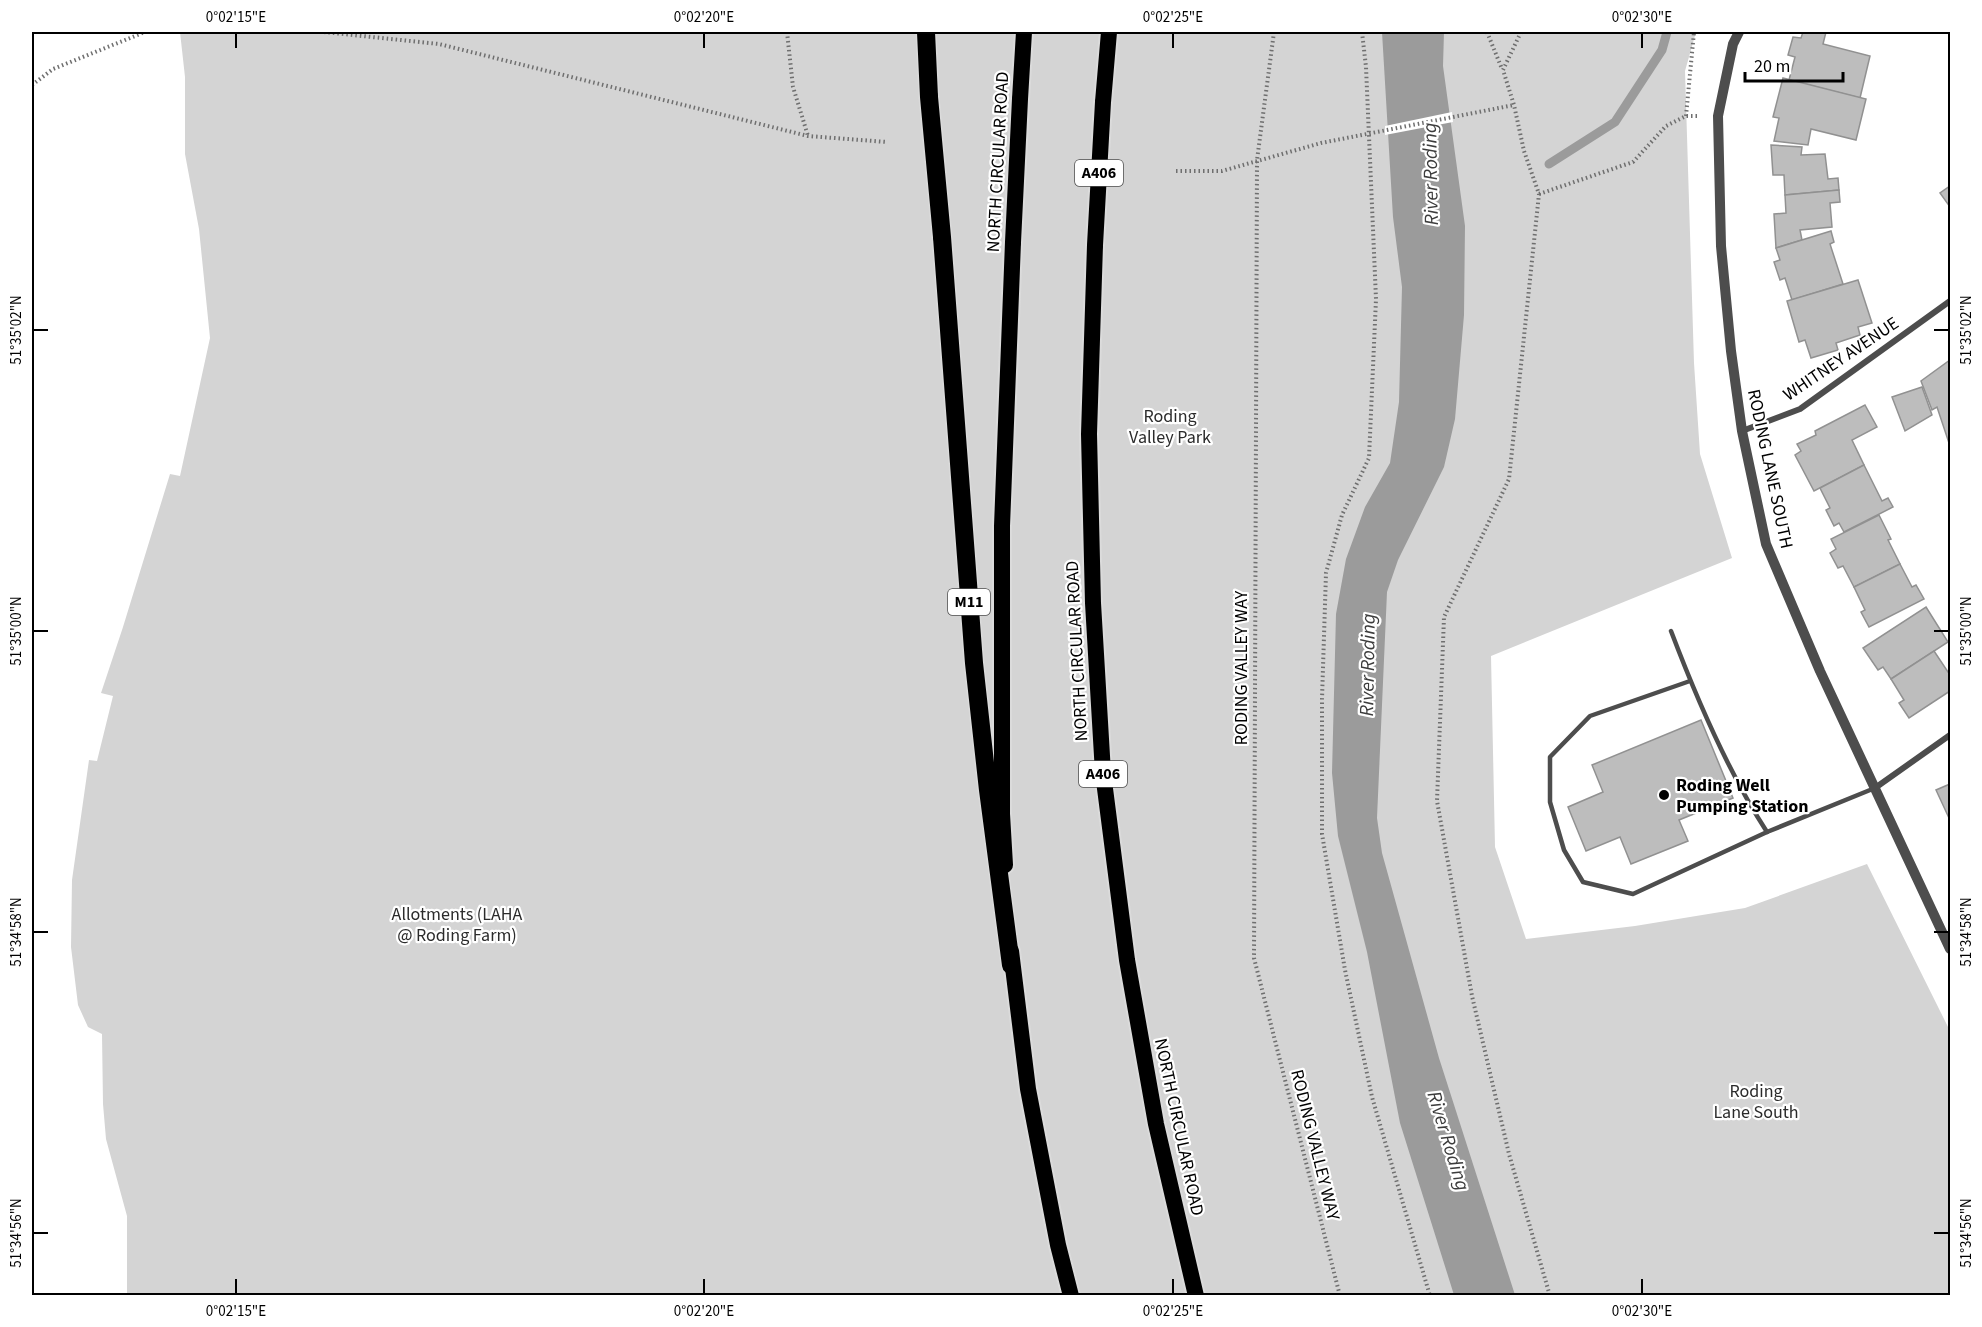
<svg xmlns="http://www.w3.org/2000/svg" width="1982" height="1327" font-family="'Source Sans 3',sans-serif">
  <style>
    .green { fill: #d4d4d4 }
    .water { fill: #9b9b9b }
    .pier { fill: #fff }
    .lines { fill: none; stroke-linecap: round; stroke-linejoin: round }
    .stream { stroke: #9b9b9b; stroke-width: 9 }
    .building { fill: #bdbdbd; stroke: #919191; stroke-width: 1.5 }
    .trunk-casing { stroke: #dbdbdb; stroke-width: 20 }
    .motorway-casing { stroke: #dbdbdb; stroke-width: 21 }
    .path { stroke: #6f6f6f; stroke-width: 4; stroke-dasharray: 1.5 3; stroke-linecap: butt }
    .service { stroke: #4d4d4d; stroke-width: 4.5 }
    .minor { stroke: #4d4d4d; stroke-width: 6 }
    .tertiary { stroke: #4d4d4d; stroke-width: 10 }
    .trunk { stroke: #000; stroke-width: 16 }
    .motorway { stroke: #000; stroke-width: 18 }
    .trunk-bridge-casing { stroke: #dbdbdb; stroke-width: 20; stroke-linecap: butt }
    .motorway-bridge-casing { stroke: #dbdbdb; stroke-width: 21; stroke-linecap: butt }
    .trunk-bridge { stroke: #000; stroke-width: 16 }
    .motorway-bridge { stroke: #000; stroke-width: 18 }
    .ticks { fill: none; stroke: #000; stroke-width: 2 }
    .poi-dot { fill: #000; stroke: #fff; stroke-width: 2 }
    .labels { text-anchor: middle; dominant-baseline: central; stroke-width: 4.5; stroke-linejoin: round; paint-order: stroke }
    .shield { fill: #fff; stroke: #4c4c4c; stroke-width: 1.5 }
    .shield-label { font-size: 16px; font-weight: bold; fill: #000 }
    .street-label { font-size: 18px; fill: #000; stroke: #fff }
    .park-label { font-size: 18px; fill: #2b2b2b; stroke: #fff }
    .poi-label { font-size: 18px; font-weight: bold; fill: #000; stroke: #fff; text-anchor: start }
    .water-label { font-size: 20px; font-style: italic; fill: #3c3c3c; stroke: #fff }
    .neatline { fill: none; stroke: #000; stroke-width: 2 }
    .ticks-label { font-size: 15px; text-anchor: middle; fill: #000 }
  </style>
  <rect width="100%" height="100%" fill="#fff"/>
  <path class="green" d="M180,32h1516l-11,39 9,292 6,91 32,104 -241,98 4,191 31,92 109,-13 110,-18 122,-44 83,167v264h-1823v-79l-21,-77 -3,-35 -1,-70 -14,-7 -10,-22 -7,-58 1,-67 17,-120 8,1 16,-65 -12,-3 22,-66 47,-153 10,2 30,-138 -11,-109 -14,-75v-77z"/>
  <path class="water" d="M1382,32h62l-1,34 22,160 -1,89 -9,104 -11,48 -46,93 -11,32 -10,226 5,35 57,205 76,237h-61l-54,-172 -33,-171 -29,-116 -6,-63 4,-159 10,-55 19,-52 25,-44 9,-61 3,-115 -9,-70z"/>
  <path class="pier" d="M1452,112l1,10 -68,13v-9z"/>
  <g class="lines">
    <path class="stream" d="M1549,164l66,-42 47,-72 5,-18"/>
  </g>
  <g class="building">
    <path d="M1803,32h23l-3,12 47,12 -10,42 -71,-18 6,-23 -7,-2 5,-18 8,1z"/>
    <path d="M1783,78l83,21 -10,41 -45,-11 -3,16 -34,-4 5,-23 -6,-1z"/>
    <path d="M1771,145l31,2 -1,8 24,-1 3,25 10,-1 1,12 -54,5 -1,-20h-11z"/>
    <path d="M1950,186v21l-10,-14z"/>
    <path d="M1839,190l1,12 -10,1 2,24 -32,3 2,10 -26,8 -2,-34 12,-1 -1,-18z"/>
    <path d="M1831,231l3,11 -4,2 13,40 -51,16 -7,-22 -5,2 -6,-18 6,-2 -4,-12z"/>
    <path d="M1858,280l14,43 -14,4 2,8 -24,8 2,7 -27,8 -6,-18 -6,2 -12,-41z"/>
    <path d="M1950,360v86l-13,-39 -5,3 -11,-29z"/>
    <path d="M1922,387l10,28 -27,16 -13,-34z"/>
    <path d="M1865,405l12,22 -25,13 12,25 -50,26 -19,-36 6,-4 -4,-7 19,-9 -1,-4z"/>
    <path d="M1864,465l18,36 6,-3 5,9 -49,25 -5,-9 -5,3 -8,-16 4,-2 -10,-20z"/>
    <path d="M1879,515l12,24 -3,1 12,24 -46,23 -11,-21 -5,2 -8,-15 6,-4 -5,-10z"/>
    <path d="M1900,564l12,23 4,-2 8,14 -55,28 -8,-15 4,-2 -11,-23z"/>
    <path d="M1926,607l22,35 -57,37 -8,-12 -5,3 -15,-22z"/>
    <path d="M1934,651l14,21 2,-1v20l-41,27 -10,-15 5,-3 -13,-21z"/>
    <path d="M1701,720l32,78 -54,22 9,21 -57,23 -11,-27 -34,14 -18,-44 35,-15 -11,-27z"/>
    <path d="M1950,784v33l-1,1 -13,-28z"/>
  </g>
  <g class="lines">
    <defs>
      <g id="trunk">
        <path d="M1020,99l4,-67"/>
        <path d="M1103,102l6,-70"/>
        <path d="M1095,245l-6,189 4,169 10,170 24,187 29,164 40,172"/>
        <path d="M1005,865l-3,-51v-288l11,-284"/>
        <path d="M1011,951l17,138 30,156 13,51"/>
      </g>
      <g id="motorway">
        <path d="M926,32l3,65"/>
        <path d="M942,237l32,426 14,127 23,175"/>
      </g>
    </defs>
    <use href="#trunk" class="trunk-casing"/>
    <use href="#motorway" class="motorway-casing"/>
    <g class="path">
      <path d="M324,32l115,12 369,92 79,6"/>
      <path d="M787,32l6,55 15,49"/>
      <path d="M1274,32l-17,128 -3,798 86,338"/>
      <path d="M1362,32l4,35 10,232 -7,159 -27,57 -16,58 -4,126v135l23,136 27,127 58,199"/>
      <path d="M1487,32l15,37"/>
      <path d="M1521,32l-18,38 11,35 10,46 15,43 -30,285 -65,138 -7,184 35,195 37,158 41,142"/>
      <path d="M32,85l21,-16 92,-37"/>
      <path d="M1686,116l8,-84"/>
      <path d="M1176,171h46l99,-28 193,-38"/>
      <path d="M1539,194l94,-32 33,-36 20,-10h12"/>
    </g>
    <g class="service">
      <path d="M1671,631c25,66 57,141 96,201"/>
      <path d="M1690,681l-100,35 -40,41v45l14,48 19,32 50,12 134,-62 108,-44"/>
    </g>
    <g class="minor">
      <path d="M1742,431l58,-22 150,-108"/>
      <path d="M1875,788l75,-53"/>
    </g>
    <path class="tertiary" d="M1739,32l-6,12 -15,72 3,130 10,105 11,80 24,113 54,127 130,278"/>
    <use href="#trunk" class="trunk"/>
    <use href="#motorway" class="motorway"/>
    <defs>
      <g id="trunk-bridge">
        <path d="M1013,242l7,-143"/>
        <path d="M1095,245l8,-143"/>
      </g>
      <path id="motorway-bridge" d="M929,97l13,140"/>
    </defs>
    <use href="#trunk-bridge" class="trunk-bridge-casing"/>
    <use href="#motorway-bridge" class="motorway-bridge-casing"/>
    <use href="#trunk-bridge" class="trunk-bridge"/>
    <use href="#motorway-bridge" class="motorway-bridge"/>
  </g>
  <path class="ticks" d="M236,33v15M704,33v15M1173,33v15M1642,33v15M33,330h15M1934,330h15M33,631h15M1934,631h15M33,932h15M1934,932h15M33,1233h15M1934,1233h15M236,1279v15M704,1279v15M1173,1279v15M1642,1279v15"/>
  <circle class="poi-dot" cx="1664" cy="795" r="6"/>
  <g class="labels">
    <g class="shield">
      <rect x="1075" y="160" width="48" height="26" rx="4.5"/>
      <rect x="948" y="589" width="42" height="26" rx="4.5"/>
      <rect x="1079" y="761" width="48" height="26" rx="4.5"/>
    </g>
    <g class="shield-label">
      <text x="1099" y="173">A406</text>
      <text x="969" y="602">M11</text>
      <text x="1103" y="774">A406</text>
    </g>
    <g class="street-label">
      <text transform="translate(998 162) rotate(-87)">NORTH CIRCULAR ROAD</text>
      <text transform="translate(1841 359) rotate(-34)">WHITNEY AVENUE</text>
      <text transform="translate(1770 469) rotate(78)">RODING LANE SOUTH</text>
      <text transform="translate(1077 651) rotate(-93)">NORTH CIRCULAR ROAD</text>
      <text transform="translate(1241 668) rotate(-90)">RODING VALLEY WAY</text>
      <text transform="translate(1179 1127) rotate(78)">NORTH CIRCULAR ROAD</text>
      <text transform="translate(1315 1145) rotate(76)">RODING VALLEY WAY</text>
    </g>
    <g class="park-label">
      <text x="1170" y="416">Roding<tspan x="1170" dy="21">Valley Park</tspan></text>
      <text x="457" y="914">Allotments (LAHA<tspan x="457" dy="21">@ Roding Farm)</tspan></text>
      <text x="1756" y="1091">Roding<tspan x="1756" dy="21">Lane South</tspan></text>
    </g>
    <g class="poi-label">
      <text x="1676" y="785">Roding Well<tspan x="1676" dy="21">Pumping Station</tspan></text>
    </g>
    <g class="water-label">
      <text transform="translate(1431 174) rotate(-91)">River Roding</text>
      <text transform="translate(1368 665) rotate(-89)">River Roding</text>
      <text transform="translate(1448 1141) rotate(73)">River Roding</text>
    </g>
  </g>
  <rect width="1982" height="1327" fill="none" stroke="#ffffff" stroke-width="66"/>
  <path d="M1745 72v9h98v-9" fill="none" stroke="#000000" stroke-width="3"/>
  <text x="1754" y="72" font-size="18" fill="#000000" stroke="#ffffff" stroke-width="4.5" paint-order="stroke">20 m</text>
  <rect x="33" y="33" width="1916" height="1261" class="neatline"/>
  <g class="ticks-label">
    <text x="236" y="22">0°02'15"E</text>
    <text x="704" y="22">0°02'20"E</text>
    <text x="1173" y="22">0°02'25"E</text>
    <text x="1642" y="22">0°02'30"E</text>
    <text transform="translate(16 330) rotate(-90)" y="5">51°35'02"N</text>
    <text transform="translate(1966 330) rotate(-90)" y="5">51°35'02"N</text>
    <text transform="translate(16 631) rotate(-90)" y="5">51°35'00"N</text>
    <text transform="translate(1966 631) rotate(-90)" y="5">51°35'00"N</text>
    <text transform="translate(16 932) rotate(-90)" y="5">51°34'58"N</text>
    <text transform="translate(1966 932) rotate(-90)" y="5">51°34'58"N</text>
    <text transform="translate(16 1233) rotate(-90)" y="5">51°34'56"N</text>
    <text transform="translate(1966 1233) rotate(-90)" y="5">51°34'56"N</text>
    <text x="236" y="1316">0°02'15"E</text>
    <text x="704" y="1316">0°02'20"E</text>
    <text x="1173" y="1316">0°02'25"E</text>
    <text x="1642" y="1316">0°02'30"E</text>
  </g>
</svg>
